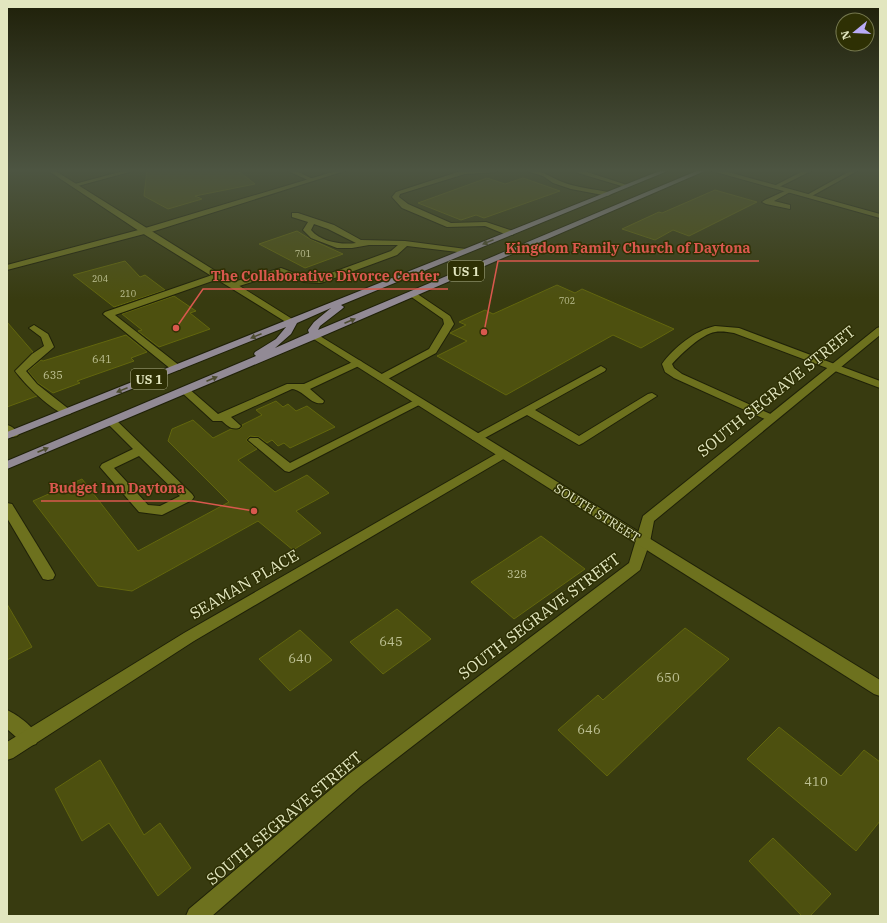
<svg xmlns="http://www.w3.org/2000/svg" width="887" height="923" font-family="'IBM Plex Serif',serif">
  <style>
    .building { fill: #4d500f; stroke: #62660d }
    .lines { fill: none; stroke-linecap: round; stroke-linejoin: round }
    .lane-casing { stroke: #1f2108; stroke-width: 2 }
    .street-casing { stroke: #1f2108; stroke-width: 2 }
    .secondary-casing { stroke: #1f2108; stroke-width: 2 }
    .primary-casing { stroke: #1f2108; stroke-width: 2 }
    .lane { fill: #6d711e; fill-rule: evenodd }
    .street { fill: #6d711e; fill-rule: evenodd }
    .secondary { fill: #6d711e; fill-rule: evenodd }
    .primary { fill: #928a95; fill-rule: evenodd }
    .oneway { fill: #4c4b30 }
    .labels { text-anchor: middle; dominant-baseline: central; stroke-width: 3; stroke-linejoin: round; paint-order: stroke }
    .far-number-label { font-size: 9px; fill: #bdc093 }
    .number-label { font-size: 11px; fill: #bdc093 }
    .shield { fill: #2e3004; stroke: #acaf87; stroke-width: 1 }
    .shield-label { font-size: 12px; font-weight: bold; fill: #e2e6bf }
    .street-label { font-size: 13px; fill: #e2e6bf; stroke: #2e3004 }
    .near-number-label { font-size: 13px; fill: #bdc093 }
    .near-street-label { font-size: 16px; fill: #e2e6bf; stroke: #2e3004 }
    .leader { fill: none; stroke: #d9584e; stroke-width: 1.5 }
    .callout-dot { fill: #d9584e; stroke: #2e3004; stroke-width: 1.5 }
    .callout-label { font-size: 14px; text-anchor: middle; font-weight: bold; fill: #d9584e; stroke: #2e3004; stroke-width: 3; stroke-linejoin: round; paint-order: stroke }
  </style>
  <rect width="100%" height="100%" fill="#383b10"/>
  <g class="building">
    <path d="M147,170h90l18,14 -60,12 7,3 -34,10 -24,-13z"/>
    <path d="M487,178l18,6 18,-6 37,13 -76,27 -8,-3 -15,5 -43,-17z"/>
    <path d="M715,190l42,12 -68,34 -16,-6 -18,10 -33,-11 37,-17 3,1z"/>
    <path d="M297,231l13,8 33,15 -38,14 -46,-24z"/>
    <path d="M125,261l15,16 5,-2 20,15 -51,17 -41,-32z"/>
    <path d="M557,285l18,8 7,-4 92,40 -33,19 -28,-13 -107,60 -69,-39 30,-15 -17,-8 16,-8 -7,-3 26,-12 8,4z"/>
    <path d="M174,296l22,15 -6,2 20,16 -51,18 -21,-16 4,-1 -20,-16z"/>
    <path d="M7,322l26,30 -19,19 23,25 -30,11z"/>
    <path d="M126,335l21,17 -16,6 3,3 -57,20 3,2 -27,10 -15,-10 -10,-12 13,-11 2,1z"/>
    <path d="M276,401l7,6 5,-3 8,7 11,-5 28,21 -45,21 -6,-5 -6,3 -6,-6 -5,3 -8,-6 -9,-1 -3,3v2l10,8 -19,11 37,32 32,-17 22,18 -33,18 25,22 -28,17 -35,-29 -126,70 -34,-5 -65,-85 49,-22 56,72 91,-49 -61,-61 4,-12 21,-9 20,18 18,-9h9l2,-3v-1l20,-10 -6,-5z"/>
    <path d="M541,536l44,33 -71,50 -43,-37z"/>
    <path d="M7,604l25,43 -25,13z"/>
    <path d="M397,609l34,30 -48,35 -33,-32z"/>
    <path d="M685,628l44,31 -122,117 -49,-46 40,-35 5,5z"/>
    <path d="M300,630l32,30 -42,31 -31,-32z"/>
    <path d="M779,727l62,49 23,-26 16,12v59l-24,30 -109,-92z"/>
    <path d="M100,760l44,75 16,-12 31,45 -33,28 -49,-73 -27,18 -27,-52z"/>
    <path d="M773,838l58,56 -21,22h-8l-53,-55z"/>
  </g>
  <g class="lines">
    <defs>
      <g id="lane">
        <path d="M127,170h10l-63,17 -3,-2z"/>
        <path d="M464,170h35l-3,2 -31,2 -65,20 -1,3 9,7 43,19 35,-1 27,9v4h-6l-22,-9 -38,1 -45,-19 -10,-11 4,-5z"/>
        <path d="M524,170c21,0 24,7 41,13 14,5 29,6 43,9l3,2 -3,2 -37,-7 -18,-6 -10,-7z"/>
        <path d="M574,170h7l49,16 -5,1 -47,-14z"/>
        <path d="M805,170h8l-36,18 -5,-1z"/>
        <path d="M852,170h7l-49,27 -5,-1z"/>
        <path d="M787,190l5,1 -18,10 16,4v4l-24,-5 -4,-2 3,-2z"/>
        <path d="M292,213h6l36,12 27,15 44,1 61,8 4,2 -4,2 -59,-7 -10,9 -76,28 -17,-1 -23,-9 -45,14h-6l-1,-2 1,-2 51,-15 24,9h15l71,-26 7,-6h-29l-17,3h-15l-26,-10 -8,-8 5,-8 -16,-5zM314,224l14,5 28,14c-15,2 -35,-1 -45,-13z"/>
        <path d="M218,273l4,3 -1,2 -106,37 65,51 1,2 -1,2h-8l-69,-56 2,-2z"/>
        <path d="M413,291l37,25 4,8 -18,29 -50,27h-8l-1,-2 1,-2 51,-27 15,-25 -1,-5 -33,-23 -1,-2 1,-2z"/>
        <path d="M34,325l14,9 6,13 -28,24 11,13 33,26 2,2 -2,2c-13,4 -47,-32 -55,-43l17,-17 12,-8 -3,-9 -12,-9z"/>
        <path d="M715,326l24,2 141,53v7l-146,-55c-6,-1 -13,-2 -19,-1 -13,2 -34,22 -43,32l2,4 8,6 93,42 2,2 -6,3 -4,-1 -93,-42 -9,-6 -3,-8c11,-16 34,-34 53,-38z"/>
        <path d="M357,360l4,1 1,2 -1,2 -51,24 14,12 -1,2c-12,3 -19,-13 -31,-14l-61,28 10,9 -2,2c-8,2 -11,-2 -17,-7h-9l-34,-31 5,-3 4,1 30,26 69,-30h17z"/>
        <path d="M601,366l5,3 -1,2 -70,39 44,26 69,-42 4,-1 5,3 -74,47 -4,2 -52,-30 -46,25h-8l-2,-2 2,-2z"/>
        <path d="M419,398l5,3 -1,2 -134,69 -4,-1 -37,-31 2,-2h8l32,25z"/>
        <path d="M111,418l4,1 77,75 2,3 -2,3 -30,15 -23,-3 -39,-45 2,-3 31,-15 -28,-28zM139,456l41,40 -20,10 -12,-1 -34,-37z"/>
        <path d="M7,425c5,1 9,5 12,9l-2,2 -4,1 -6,-3z"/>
        <path d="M7,503l5,1 41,67 2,4 -2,4 -5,1 -5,-1 -36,-61z"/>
        <path d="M7,710c11,5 27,17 32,28l-3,6 -6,2 -6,-2 -17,-15z"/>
      </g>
      <g id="street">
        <path d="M47,170h7l243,152 -5,3 -3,-1 -147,-91z"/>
        <path d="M286,170h8l21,10 -5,1z"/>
        <path d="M880,327v8l-226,186 -4,21 -10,28 -279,216 -149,130h-26l3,-7 160,-135 280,-211 14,-47 234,-188z"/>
        <path d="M503,450l4,1 2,3 -2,3 -313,184 -181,117 -6,2v-18l177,-109z"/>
      </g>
      <g id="secondary">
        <path d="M339,170h9l-200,63 -141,37v-5l135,-36z"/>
        <path d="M711,170h10l159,44v4l-168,-47z"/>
        <path d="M315,333l565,347v16l-6,-2 -562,-356 -2,-2 2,-2z"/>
      </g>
      <path id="primary" d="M662,170h8l-329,135 3,2 -2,2 -22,17 -2,4 381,-160h8l-389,168 -311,131v-8l249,-105 -2,-2 1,-2 21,-13 10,-12 -279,112v-7zM331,308l-17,14 -6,8 1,3 -34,15 16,-14 6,-11z"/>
    </defs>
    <use href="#lane" class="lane-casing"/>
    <use href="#street" class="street-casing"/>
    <use href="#secondary" class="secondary-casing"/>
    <use href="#primary" class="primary-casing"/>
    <use href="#lane" class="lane"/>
    <use href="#street" class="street"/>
    <use href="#secondary" class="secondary"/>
    <use href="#primary" class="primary"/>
  </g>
  <defs><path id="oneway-solid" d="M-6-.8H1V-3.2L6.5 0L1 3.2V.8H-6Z"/></defs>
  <g class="oneway">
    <use href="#oneway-solid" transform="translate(488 242) rotate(158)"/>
    <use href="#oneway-solid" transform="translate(350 321) rotate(-23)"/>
    <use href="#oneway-solid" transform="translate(256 336) rotate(158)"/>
    <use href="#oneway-solid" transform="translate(212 379) rotate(-23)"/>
    <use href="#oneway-solid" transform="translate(122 390) rotate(158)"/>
    <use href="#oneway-solid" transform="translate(43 450) rotate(-23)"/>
  </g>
  <linearGradient id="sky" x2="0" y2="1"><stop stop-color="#1f2009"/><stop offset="0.57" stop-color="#4d5542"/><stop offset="1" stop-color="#4d5542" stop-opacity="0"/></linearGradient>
  <rect width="887" height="299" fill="url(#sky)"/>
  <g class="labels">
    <g class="far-number-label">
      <text x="303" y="253">701</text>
      <text x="100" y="278">204</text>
      <text x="128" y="293">210</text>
      <text x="567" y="300">702</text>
    </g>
    <g class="number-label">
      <text x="102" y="359">641</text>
      <text x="53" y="375">635</text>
      <text x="517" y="574">328</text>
    </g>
    <g class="shield">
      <rect x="448" y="261" width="36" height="20" rx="3"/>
      <rect x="131" y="369" width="36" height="20" rx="3"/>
    </g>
    <g class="shield-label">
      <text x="466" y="271">US 1</text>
      <text x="149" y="379">US 1</text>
    </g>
    <g class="street-label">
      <text transform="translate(597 513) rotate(32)">SOUTH STREET</text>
    </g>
    <g class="near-number-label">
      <text x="391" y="641">645</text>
      <text x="300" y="658">640</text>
      <text x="668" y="677">650</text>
      <text x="589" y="729">646</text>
      <text x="816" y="781">410</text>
    </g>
    <g class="near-street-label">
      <text transform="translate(776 391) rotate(-39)">SOUTH SEGRAVE STREET</text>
      <text transform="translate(244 584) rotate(-30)">SEAMAN PLACE</text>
      <text transform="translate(539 616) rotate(-37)">SOUTH SEGRAVE STREET</text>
      <text transform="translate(284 818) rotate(-40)">SOUTH SEGRAVE STREET</text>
    </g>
  </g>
  <path class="leader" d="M484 332L498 261H759M176 328L203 289H448M254 511L193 501H41"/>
  <g class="callout-dot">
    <circle cx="484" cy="332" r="4"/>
    <circle cx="176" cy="328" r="4"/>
    <circle cx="254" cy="511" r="4"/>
  </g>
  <g class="callout-label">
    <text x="628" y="253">Kingdom Family Church of Daytona</text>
    <text x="325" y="281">The Collaborative Divorce Center</text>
    <text x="117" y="493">Budget Inn Daytona</text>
  </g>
  <rect width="887" height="923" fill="none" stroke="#e2e6bf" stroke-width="16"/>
  <g transform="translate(855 32) rotate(252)"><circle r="19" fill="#2e3004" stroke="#76794f"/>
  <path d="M0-3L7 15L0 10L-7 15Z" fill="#b9abf7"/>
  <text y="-6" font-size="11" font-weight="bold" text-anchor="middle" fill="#e2e6bf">N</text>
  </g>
</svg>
